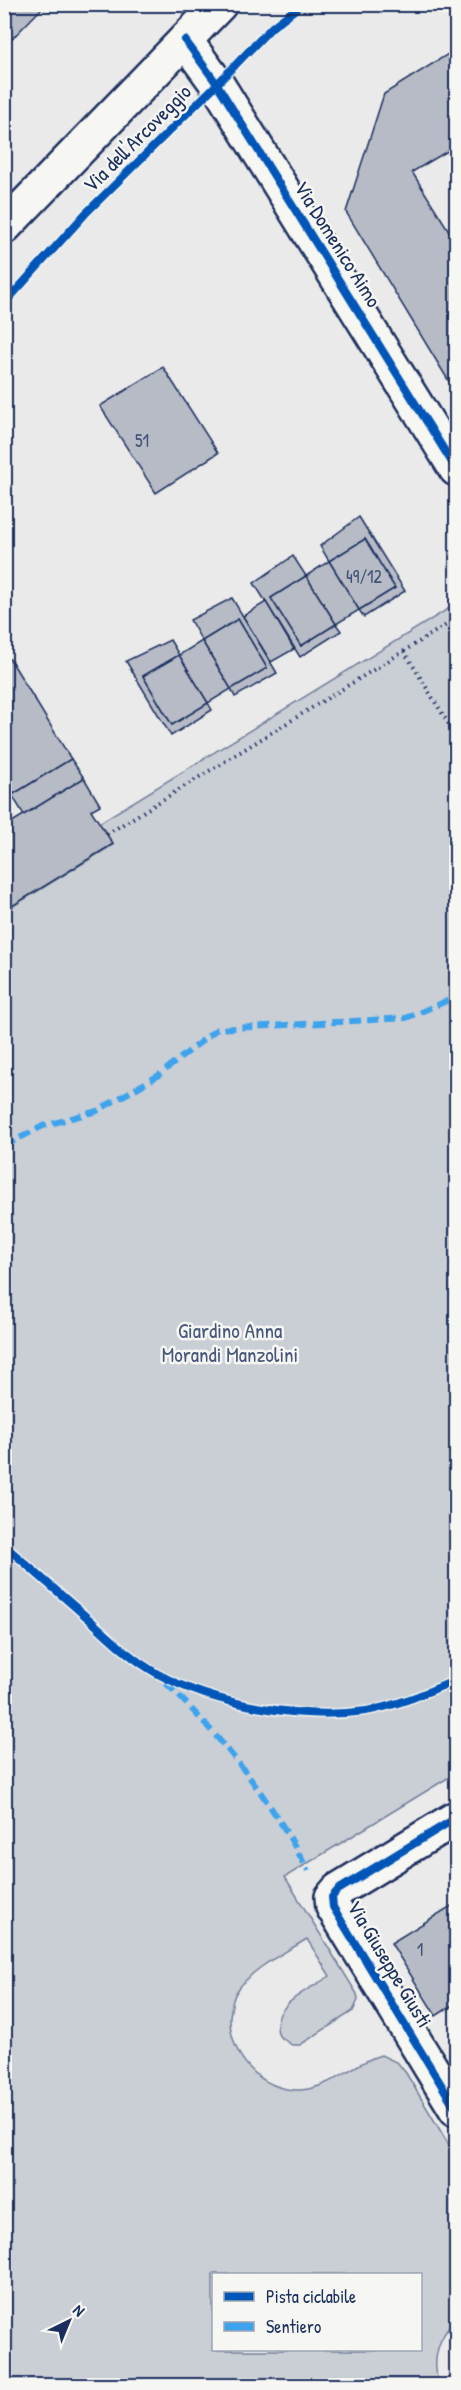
<svg xmlns="http://www.w3.org/2000/svg" width="461" height="2390" font-family="'Patrick Hand',sans-serif">
  <style>
    .green { fill: #caced5; stroke: #727e9a; stroke-width: 1.5; fill-rule: evenodd }
    .building { fill: #b6bbc6; stroke: #1b2f5e; stroke-width: 1.5 }
    .lines { fill: none; stroke-linecap: round; stroke-linejoin: round }
    .minor-casing { stroke: #1b2f5e; stroke-width: 38 }
    .tertiary-casing { stroke: #1b2f5e; stroke-width: 38 }
    .path { stroke: #1b2f5e; stroke-width: 4; stroke-dasharray: 1.5 4.5; stroke-linecap: butt }
    .minor { stroke: #f6f6f2; stroke-width: 33 }
    .tertiary { stroke: #f6f6f2; stroke-width: 33 }
    .quiet { stroke: #3da3ed; stroke-width: 6; stroke-dasharray: 12 6; stroke-linecap: butt }
    .cycleway-casing { stroke: #f6f6f2; stroke-width: 11 }
    .cycleway { stroke: #0057b8; stroke-width: 8 }
    .labels { text-anchor: middle; dominant-baseline: central; stroke-width: 5; stroke-linejoin: round; paint-order: stroke }
    .number-label { font-size: 18px; fill: #425278 }
    .street-label { font-size: 21px; fill: #1b2f5e; stroke: #f6f6f2 }
    .park-label { font-size: 21px; fill: #47577c; stroke: #f6f6f2 }
  </style>
  <rect width="100%" height="100%" fill="#e9eae9"/>
  <filter id="ink" filterUnits="userSpaceOnUse"><feTurbulence type="fractalNoise" baseFrequency=".0167" numOctaves="2"/><feDisplacementMap in="SourceGraphic" scale="12" xChannelSelector="R" yChannelSelector="G"/><feConvolveMatrix kernelMatrix="1 2 1 2 8 2 1 2 1" color-interpolation-filters="sRGB"/></filter>
  <g filter="url(#ink)">
    <path class="green" d="M456,604v1169l-171,104 72,117 1,6 -5,11 -53,34h-8l-13,-9c-12,-30 30,-46 51,-60l-23,-37c-24,15 -54,28 -70,52 -5,7 -6,17 -7,26 -1,38 31,75 71,73 30,-2 52,-27 80,-35l17,8 8,10 50,84v162c-18,18 -25,41 -17,66l-434,1v-1475l108,-66 -14,-22zM213,2274h207v76h-207z"/>
    <g class="building">
      <path d="M4,4h42l-42,43z"/>
      <path d="M456,49v97l-44,26 44,70v151l-110,-181 38,-118z"/>
      <path d="M163,367l55,86 -62,40 -56,-87z"/>
      <path d="M359,517l46,74 -41,26 -5,-7 36,-22 -30,-49 -36,22 -9,-15z"/>
      <path d="M365,539l30,49 -36,22 -30,-49z"/>
      <path d="M293,556l13,20 -35,22 30,48 35,-22 5,7 -41,26 -46,-74z"/>
      <path d="M329,561l30,49 -23,14 -30,-48z"/>
      <path d="M306,576l30,48 -35,22 -30,-48z"/>
      <path d="M232,598l45,75 -42,24 -4,-8 36,-21 -29,-49 -36,22 -12,-21z"/>
      <path d="M266,602l28,47 -23,13 -28,-46z"/>
      <path d="M238,619l29,49 -36,21 -29,-48z"/>
      <path d="M170,640l9,15 -36,21 29,49 36,-22 4,7 -41,26 -45,-75z"/>
      <path d="M202,641l29,48 -23,14 -29,-48z"/>
      <path d="M179,655l29,48 -36,22 -29,-49z"/>
      <path d="M10,659l61,100 -59,36 -8,-12v-121z"/>
      <path d="M71,759l13,19 -60,37 -12,-20z"/>
      <path d="M84,778l16,27 -9,5 22,34 -109,67v-84z"/>
      <path d="M456,1903v100l-20,13 -45,-73z"/>
    </g>
    <g class="lines">
      <defs>
        <g id="minor">
          <path d="M185,40l32,44 239,385"/>
          <path d="M456,1818l-118,72 -6,7 1,10 123,202"/>
        </g>
        <path id="tertiary" d="M4,227l216,-223"/>
      </defs>
      <use href="#minor" class="minor-casing"/>
      <use href="#tertiary" class="tertiary-casing"/>
      <g class="path">
        <path d="M404,651l52,85"/>
        <path d="M107,834l349,-215"/>
      </g>
      <use href="#minor" class="minor"/>
      <use href="#tertiary" class="tertiary"/>
      <g class="quiet">
        <path d="M4,1146l39,-20 54,-15 62,-36 58,-46 189,-11 50,-21"/>
        <path d="M166,1683c57,56 106,117 142,188"/>
      </g>
      <defs>
        <g id="cycleway">
          <path d="M185,40l32,44 239,385"/>
          <path d="M4,304l82,-91 131,-129 55,-57 30,-23"/>
          <path d="M4,1545c29,25 57,50 86,75 21,19 42,40 68,54 57,31 144,46 208,37 31,-5 62,-19 90,-31"/>
          <path d="M456,1818l-118,72 -6,7 1,10 123,202"/>
        </g>
      </defs>
      <use href="#cycleway" class="cycleway-casing"/>
      <use href="#cycleway" class="cycleway"/>
    </g>
  </g>
  <g class="labels">
    <g class="number-label">
      <text x="142" y="440">51</text>
      <text x="364" y="576">49/12</text>
      <text x="420" y="1949">1</text>
    </g>
    <g class="street-label">
      <text transform="translate(137 138) rotate(-45)">Via dell'Arcoveggio</text>
      <text transform="translate(338 244) rotate(58)">Via Domenico Aimo</text>
      <text transform="translate(390 1964) rotate(59)">Via Giuseppe Giusti</text>
    </g>
    <g class="park-label">
      <text x="230" y="1330">Giardino Anna<tspan x="230" dy="24">Morandi Manzolini</tspan></text>
    </g>
  </g>
  <rect width="461" height="2390" fill="none" stroke="#f6f6f2" stroke-width="24"/>
  <rect x="12" y="12" width="437" height="2366" fill="none" stroke="#1b2f5e" stroke-width="2" filter="url(#ink)"/>
  <rect x="212" y="2273" width="210" height="78" fill="#f6f6f2" stroke="#9ea6b7" stroke-width="1.5"/>
  <rect x="224" y="2292" width="30" height="9" fill="#0057b8" stroke="#9ea6b7" stroke-width="1.5"/>
  <text x="266" y="2303" font-size="18" fill="#1b2f5e">Pista ciclabile</text>
  <rect x="224" y="2322" width="30" height="9" fill="#3da3ed" stroke="#9ea6b7" stroke-width="1.5"/>
  <text x="266" y="2333" font-size="18" fill="#1b2f5e">Sentiero</text>
  <g transform="translate(69 2321) rotate(43)" stroke="#f6f6f2" stroke-width="4.5" paint-order="stroke">
  <path d="M0-4.5L10 22L0 15L-10 22Z" fill="#1b2f5e"/>
  <text y="-9" font-size="16" font-weight="bold" text-anchor="middle" fill="#1b2f5e">N</text>
  </g>
</svg>
